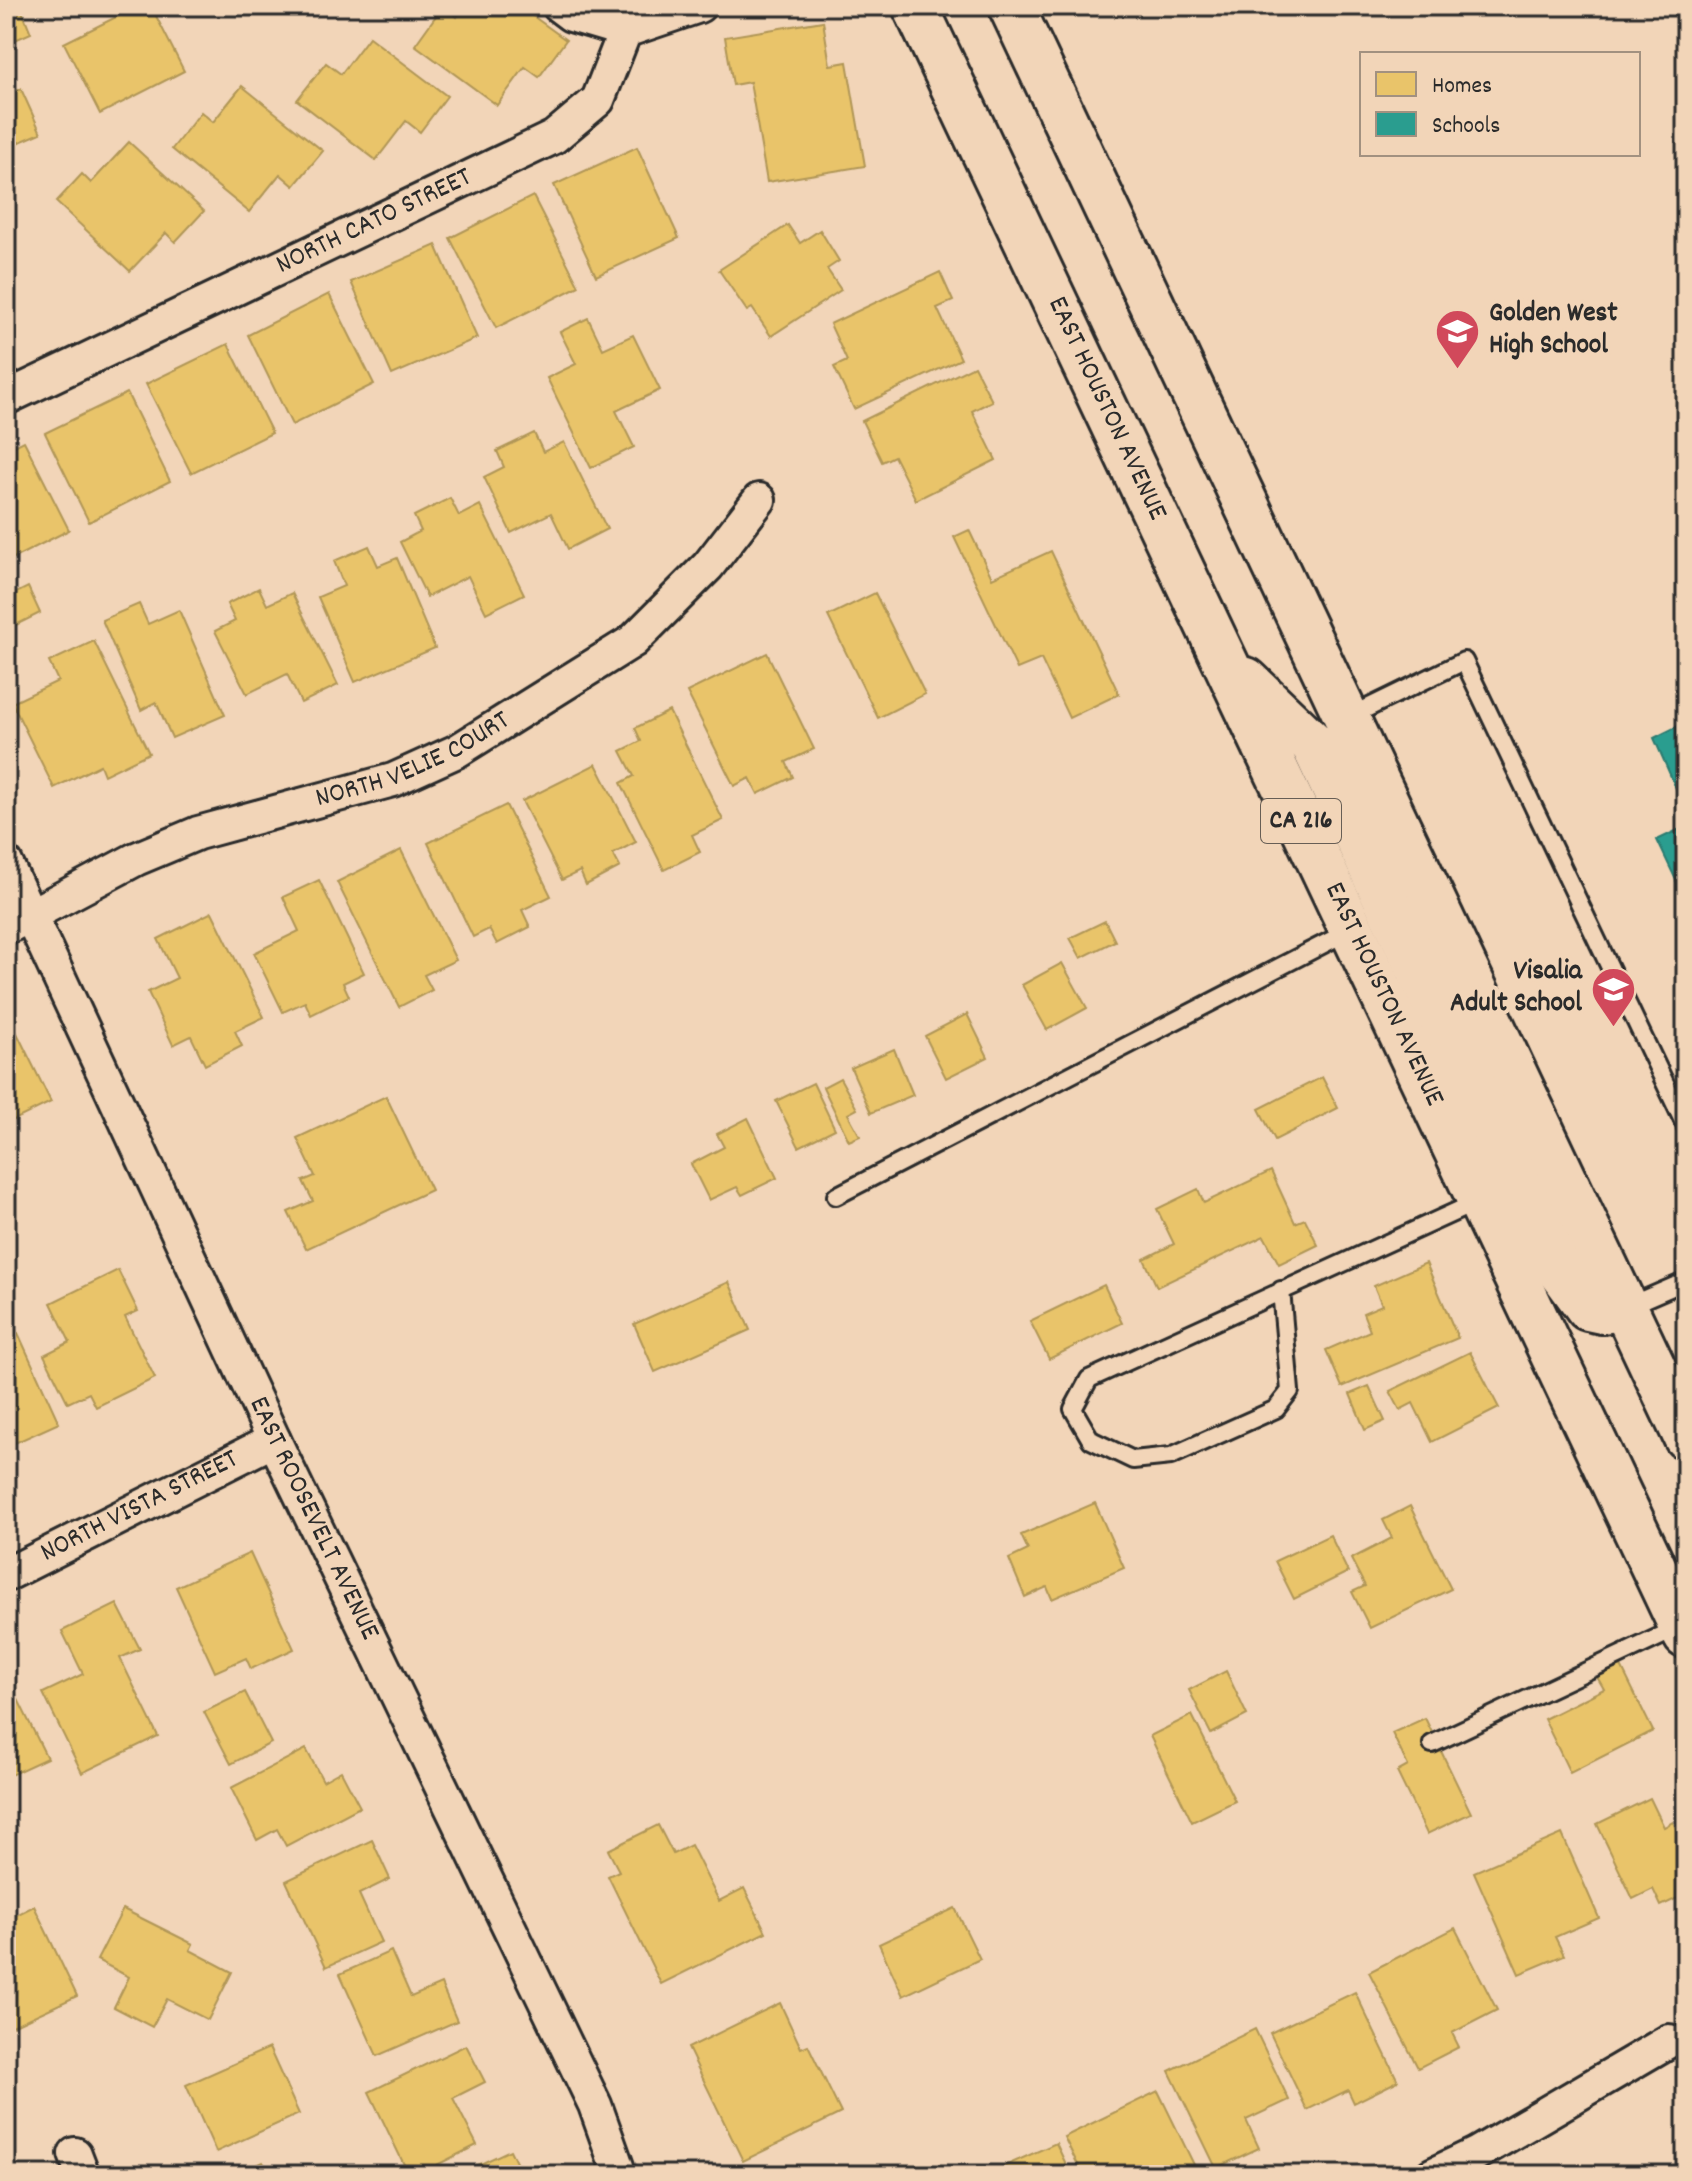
<svg xmlns="http://www.w3.org/2000/svg" width="1692" height="2181" font-family="Dekko,sans-serif">
  <style>
    .homes { fill: #e9c46a; stroke: #b09657; stroke-width: 2 }
    .schools { fill: #2a9d8f; stroke: #2a7b71; stroke-width: 2 }
    .lines { fill: none; stroke-linecap: round; stroke-linejoin: round }
    .lane-casing { stroke: #2b2b2b; stroke-width: 22 }
    .street-casing { stroke: #2b2b2b; stroke-width: 38 }
    .primary-casing { stroke: #2b2b2b; stroke-width: 50 }
    .lane { stroke: #f2d5b8; stroke-width: 16 }
    .street { stroke: #f2d5b8; stroke-width: 32 }
    .primary { stroke: #f2d5b8; stroke-width: 44 }
    .labels { text-anchor: middle; dominant-baseline: central; stroke-width: 8; stroke-linejoin: round; paint-order: stroke }
    .shield { fill: #f2d5b8; stroke: #675e55; stroke-width: 2 }
    .shield-label { font-size: 26px; font-weight: bold; fill: #2b2b2b }
    .street-label { font-size: 28px; fill: #2b2b2b; stroke: #f2d5b8 }
    .poi-label { font-size: 28px; font-weight: bold; fill: #2b2b2b; stroke: #f2d5b8; text-anchor: start }
  </style>
  <rect width="100%" height="100%" fill="#f2d5b8"/>
  <filter id="ink" filterUnits="userSpaceOnUse"><feTurbulence type="fractalNoise" baseFrequency=".0125" numOctaves="2"/><feDisplacementMap in="SourceGraphic" scale="16" xChannelSelector="R" yChannelSelector="G"/><feConvolveMatrix kernelMatrix="1 2 1 2 8 2 1 2 1" color-interpolation-filters="sRGB"/></filter>
  <g filter="url(#ink)">
    <g class="homes">
      <path d="M6,6h14l11,27 -25,11z"/>
      <path d="M138,6h13l33,65 -84,43 -36,-71z"/>
      <path d="M443,6l14,11 7,-11h55l47,34 -27,37 -14,-10 -28,38 -82,-60z"/>
      <path d="M823,21l7,44 17,-3 18,104 -98,16 -17,-100 -17,3 -8,-48z"/>
      <path d="M369,37l78,59 -27,36 -14,-11 -30,39 -79,-60 29,-37 15,11z"/>
      <path d="M242,86l81,65 -29,35 -14,-12 -31,38 -77,-63 29,-37 12,10z"/>
      <path d="M21,89l20,44 -35,15v-53z"/>
      <path d="M129,142l75,69 -29,31 -9,-9 -36,38 -74,-69 26,-28 9,9z"/>
      <path d="M637,147l42,91 -83,38 -42,-91z"/>
      <path d="M533,196l46,90 -83,42 -46,-90z"/>
      <path d="M788,225l12,18 20,-13 19,31 -12,8 14,21 -70,46 -19,-28 -5,3 -28,-41z"/>
      <path d="M436,245l41,93 -85,37 -41,-93z"/>
      <path d="M940,272l13,29 -16,7 24,51 -107,50 -20,-42 13,-6 -17,-37z"/>
      <path d="M329,294l45,90 -82,41 -44,-90z"/>
      <path d="M588,318l15,31 30,-14 27,55 -44,21 18,36 -43,21 -44,-90 29,-14 -16,-32z"/>
      <path d="M228,344l44,89 -81,40 -45,-89z"/>
      <path d="M974,366l18,35 -20,10 24,49 -80,40 -22,-44 -12,6 -20,-41z"/>
      <path d="M127,393l43,88 -81,41 -44,-89z"/>
      <path d="M534,433l9,19 21,-10 43,87 -39,20 -17,-36 -40,20 -27,-56 20,-10 -7,-16z"/>
      <path d="M24,441l45,89 -63,32v-112z"/>
      <path d="M450,498l9,18 21,-11 44,89 -38,19 -18,-37 -41,21 -27,-55 21,-11 -7,-15z"/>
      <path d="M969,530l23,48 59,-27 68,143 -50,24 -28,-59 -24,10 -63,-132z"/>
      <path d="M369,546l9,20 19,-8 38,90 -80,34 -37,-85 26,-11 -10,-25z"/>
      <path d="M28,587l12,26 -34,17v-32z"/>
      <path d="M259,588l8,17 25,-12 46,92 -37,18 -14,-29 -40,20 -32,-63 20,-10 -8,-17z"/>
      <path d="M875,593l50,101 -47,24 -50,-102z"/>
      <path d="M139,604l9,20 31,-14 46,105 -53,23 -16,-36 -15,8 -39,-90z"/>
      <path d="M94,641l55,112 -45,22 -4,-10 -46,23 -42,-85 46,-22 -9,-19z"/>
      <path d="M767,653l47,96 -28,13 7,15 -35,17 -8,-16 -16,8 -47,-94z"/>
      <path d="M669,711l54,109 -31,15 8,17 -36,18 -43,-87 13,-7 -13,-25 20,-10 -6,-13z"/>
      <path d="M596,764l40,78 -23,12 7,13 -34,18 -6,-14 -18,9 -40,-79z"/>
      <path d="M506,805l45,91 -29,14 8,17 -33,17 -8,-15 -16,8 -45,-94z"/>
      <path d="M401,850l55,110 -32,15 8,15 -33,17 -62,-125z"/>
      <path d="M319,880l45,93 -21,10 6,13 -38,19 -6,-13 -22,10 -29,-59 45,-22 -16,-34z"/>
      <path d="M212,912l52,105 -29,14 7,15 -37,19 -14,-29 -18,9 -25,-53 29,-14 -19,-39z"/>
      <path d="M1105,921l10,20 -34,17 -11,-20z"/>
      <path d="M1062,963l25,45 -40,22 -25,-45z"/>
      <path d="M967,1014l21,43 -42,21 -21,-42z"/>
      <path d="M16,1031l35,71 -45,22v-88z"/>
      <path d="M894,1049l19,46 -42,18 -20,-45z"/>
      <path d="M1322,1077l16,31 -63,32 -16,-31z"/>
      <path d="M840,1078l17,31 -9,5 12,22 -11,5 -26,-54z"/>
      <path d="M813,1083l22,46 -36,18 -23,-46z"/>
      <path d="M386,1096l45,94 -125,59 -18,-37 25,-11 -10,-20 12,-5 -18,-38z"/>
      <path d="M748,1118l29,60 -35,17 -5,-8 -28,13 -18,-36 33,-17 -7,-13z"/>
      <path d="M1271,1171l24,52 10,-4 13,26 -39,19 -15,-28 -107,51 -13,-28 30,-15 -17,-35 41,-20 6,14z"/>
      <path d="M1426,1263l32,75 -116,49 -16,-37 44,-19 -7,-18 19,-8 -8,-19z"/>
      <path d="M118,1270l20,41 -13,6 30,61 -59,29 -7,-14 -21,10 -24,-48 26,-13 -19,-39z"/>
      <path d="M729,1282l21,48 -95,42 -21,-48z"/>
      <path d="M1104,1285l18,38 -73,36 -19,-38z"/>
      <path d="M18,1333l41,90 -53,24v-109z"/>
      <path d="M1470,1352l29,56 -67,34 -19,-39 -13,7 -10,-19z"/>
      <path d="M1369,1386l16,35 -20,9 -15,-36z"/>
      <path d="M1095,1503l29,65 -72,31 -5,-12 -22,10 -16,-38 19,-9 -7,-15z"/>
      <path d="M1410,1506l41,83 -81,39 -18,-36 13,-6 -14,-27 41,-21 -9,-18z"/>
      <path d="M1330,1535l18,37 -54,27 -19,-38z"/>
      <path d="M250,1553l44,96 -43,20 -5,-11 -31,14 -39,-85z"/>
      <path d="M117,1604l23,45 -20,9 38,78 -76,37 -39,-80 40,-19 -21,-43z"/>
      <path d="M1621,1666l32,65 -83,42 -26,-54 60,-30 -7,-12z"/>
      <path d="M1226,1671l21,44 -36,19 -22,-44z"/>
      <path d="M6,1675l41,83 -41,19z"/>
      <path d="M245,1692l26,51 -40,21 -27,-52z"/>
      <path d="M1192,1715l43,86 -43,21 -42,-86z"/>
      <path d="M1425,1718l46,95 -44,21 -30,-62 11,-6 -16,-33z"/>
      <path d="M306,1749l17,32 18,-10 19,36 -74,39 -9,-17 -20,11 -26,-52z"/>
      <path d="M1650,1798l14,29 9,-5 13,27v45l-25,12 -8,-17 -20,10 -36,-75z"/>
      <path d="M658,1825l15,29 18,-9 28,56 25,-13 22,44 -105,52 -53,-108 11,-5 -11,-21z"/>
      <path d="M1562,1834l37,84 -44,19 9,18 -45,19 -45,-102z"/>
      <path d="M372,1840l18,39 -31,15 22,48 -55,25 -40,-86z"/>
      <path d="M34,1906l43,90 -71,33v-109z"/>
      <path d="M955,1908l25,51 -77,37 -24,-52z"/>
      <path d="M123,1909l70,35 -3,6 42,22 -24,48 -41,-21 -15,28 -38,-20 15,-30 -32,-17z"/>
      <path d="M1455,1928l42,82 -45,23 7,14 -41,21 -49,-96z"/>
      <path d="M391,1951l20,46 30,-13 16,37 -80,35 -37,-82z"/>
      <path d="M1355,1992l43,89 -44,22 -6,-13 -41,20 -37,-77z"/>
      <path d="M780,2003l21,45 7,-3 33,68 -98,48 -55,-113z"/>
      <path d="M1255,2029l34,71 -43,20 13,28 -43,20 -47,-97z"/>
      <path d="M466,2045l19,37 -32,16 24,47 -60,30h-8l-40,-83z"/>
      <path d="M269,2048l30,66 -83,38 -30,-67z"/>
      <path d="M1158,2091l41,84h-116l-19,-38z"/>
      <path d="M1056,2143l15,32h-86z"/>
      <path d="M510,2150l12,25h-65z"/>
      <path d="M263,2162l7,13h-34z"/>
      <path d="M1686,2163v12h-27z"/>
    </g>
    <g class="schools">
      <path d="M1686,722v89l-32,-73z"/>
      <path d="M1686,826v75l-29,-61z"/>
    </g>
    <g class="lines">
      <defs>
        <g id="lane">
          <path d="M1347,718l117,-57 222,466"/>
          <path d="M836,1196l515,-266"/>
          <path d="M1281,1290l9,101 -14,18 -105,47 -38,4 -42,-20 -18,-31 16,-30 390,-178"/>
          <path d="M1626,1307l60,-26"/>
          <path d="M1432,1744l248,-117"/>
        </g>
        <g id="street">
          <path d="M559,6l12,9 54,16"/>
          <path id="s1" d="M6,398l548,-261 44,-37 27,-69 74,-25"/>
          <path id="s2" d="M6,863l268,577 321,665 25,70"/>
          <path id="s3" d="M6,928l130,-69 62,-26 195,-53 64,-29 176,-110 75,-75 51,-66"/>
          <path id="s4" d="M6,1575l268,-135"/>
          <path d="M75,2154l8,21"/>
          <path d="M1432,2175l44,-21 193,-113"/>
        </g>
        <g id="primary">
          <path id="s5" d="M915,6l771,1630"/>
          <path d="M1011,6l675,1431"/>
          <path d="M1246,680l67,64 245,523 30,41 14,3 22,-3"/>
        </g>
      </defs>
      <use href="#lane" class="lane-casing"/>
      <use href="#street" class="street-casing"/>
      <use href="#primary" class="primary-casing"/>
      <use href="#lane" class="lane"/>
      <use href="#street" class="street"/>
      <use href="#primary" class="primary"/>
    </g>
  </g>
  <defs>
    <symbol id="school-pin" viewBox="-11 -11 22 30"><path d="M0 17L-7.5 6A9.5 9.5 0 1 1 7.5 6Z" fill="#d1495b" stroke="#f2d5b8"/><path d="M0-5L7-2L0 1L-7-2ZM-4 1L0 2.5L4 1V4Q0 6-4 4Z" fill="#fff"/></symbol>
  </defs>
  <g fill-rule="evenodd">
    <use href="#school-pin" x="1432" y="306" width="51" height="69"/>
    <use href="#school-pin" x="1588" y="964" width="51" height="69"/>
  </g>
  <g class="labels">
    <rect class="shield" x="1261" y="799" width="80" height="44" rx="6"/>
    <g class="shield-label">
      <text x="1301" y="821">CA 216</text>
    </g>
    <g class="street-label">
      <text stroke="none"><textPath href="#s1" startOffset="408">NORTH CATO STREET</textPath></text>
      <text stroke="none"><textPath href="#s5" startOffset="446">EAST HOUSTON AVENUE</textPath></text>
      <text stroke="none"><textPath href="#s3" startOffset="442">NORTH VELIE COURT</textPath></text>
      <text stroke="none"><textPath href="#s5" startOffset="1094">EAST HOUSTON AVENUE</textPath></text>
      <text stroke="none"><textPath href="#s4" startOffset="150">NORTH VISTA STREET</textPath></text>
      <text stroke="none"><textPath href="#s2" startOffset="724">EAST ROOSEVELT AVENUE</textPath></text>
    </g>
    <g class="poi-label">
      <text x="1489" y="315">Golden West<tspan x="1489" dy="32">High School</tspan></text>
      <text x="1582" y="973" text-anchor="end">Visalia<tspan x="1582" dy="32">Adult School</tspan></text>
    </g>
  </g>
  <rect width="1692" height="2181" fill="none" stroke="#f2d5b8" stroke-width="32"/>
  <rect x="16" y="16" width="1660" height="2149" fill="none" stroke="#2b2b2b" stroke-width="3" filter="url(#ink)"/>
  <rect x="1360" y="52" width="280" height="104" fill="#f2d5b8" stroke="#a29180" stroke-width="2"/>
  <rect x="1376" y="72" width="40" height="24" fill="#e9c46a" stroke="#a29180" stroke-width="2"/>
  <text x="1432" y="92" font-size="24" fill="#2b2b2b">Homes</text>
  <rect x="1376" y="112" width="40" height="24" fill="#2a9d8f" stroke="#a29180" stroke-width="2"/>
  <text x="1432" y="132" font-size="24" fill="#2b2b2b">Schools</text>
</svg>
